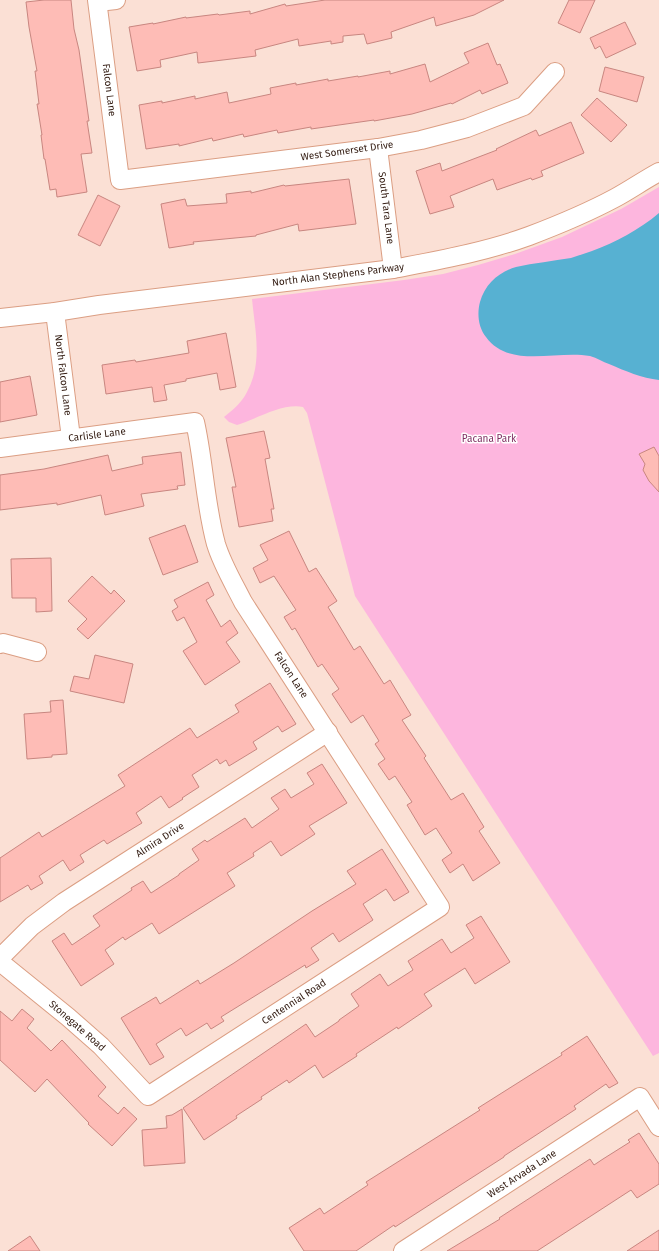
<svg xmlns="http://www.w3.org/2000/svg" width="659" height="1251" font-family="'Fira Sans',sans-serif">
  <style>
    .green { fill: #fdb6de }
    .water { fill: #57b1d2 }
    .building { fill: #febcb6; stroke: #c88680 }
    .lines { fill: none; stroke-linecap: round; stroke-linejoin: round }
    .minor-casing { stroke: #db9e83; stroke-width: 20 }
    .minor { stroke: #fff; stroke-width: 18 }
    .labels { text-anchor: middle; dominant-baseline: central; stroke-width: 3; stroke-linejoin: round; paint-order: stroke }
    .street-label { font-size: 10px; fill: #311a10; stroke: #fff }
    .park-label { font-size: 10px; fill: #7f2d61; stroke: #fff }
  </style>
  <rect width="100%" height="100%" fill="#fbe0d5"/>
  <path class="green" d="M659,187v866l-6,3 -298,-460 -48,-183 -4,-6c-21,-4 -46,12 -66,18l-8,-3 -5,-5c9,-7 18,-15 23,-25 16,-29 8,-62 5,-93l152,-19 39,-6 35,-9 37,-11 47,-17 59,-28z"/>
  <path class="water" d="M659,213v167c-17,-2 -34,-9 -50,-16 -6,-2 -12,-6 -19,-8 -34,-6 -81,13 -104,-19 -8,-10 -9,-24 -6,-35 5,-18 19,-30 36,-35 18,-4 37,-6 55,-9 7,-2 14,-5 21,-7 24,-9 47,-21 67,-38z"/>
  <g class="building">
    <path d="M44,0h27l3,29 5,21 10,71h-2l5,32 -11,1 6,38 -30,5 -1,-8 -6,1 -5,-31h-1l-3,-24h1l-5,-31h2l-4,-33h2l-8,-44 -3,-25z"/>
    <path d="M325,0h179l-30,15 -38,11 -2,-9 -43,15 1,6 -25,6 -3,-10 -21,2v6l-12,2v-3l-32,5 -1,-7 -43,11 1,6 -58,7 -1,-11 -37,8 1,7 -24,4 -8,-44 24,-4v1l33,-7v1l32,-4 1,1 31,-4v3l35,-10 1,2z"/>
    <path d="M569,0h26l-15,33 -22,-10z"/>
    <path d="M625,22l11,22 -30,14 -6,-12 -5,3 -5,-11z"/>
    <path d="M488,43l9,22 3,-1 8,19 -26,11 -2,-4 -28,14 -1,-1 -39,11 -38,7v-1l-63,9v-2l-33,6 -1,-3 -33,7 -1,-3 -30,7 -1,-3 -33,8v-2l-33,5 -7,-44 23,-4v2l33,-7v3l32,-7 2,11 42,-9 -1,-6 26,-5v2l32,-6v2l30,-5v1l32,-6v3l35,-10 5,18 39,-19 -5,-10z"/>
    <path d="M605,67l39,10 -7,25 -38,-11z"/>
    <path d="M597,98l30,27 -16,17 -30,-27z"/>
    <path d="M571,122l13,31 -43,18 2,5 -11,4 -1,-2 -34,12 -4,-11 -43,17 4,11 -24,7 -14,-43 24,-8 2,8 55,-21 -1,-1 40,-19 3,6z"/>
    <path d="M349,179l7,45 -57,7 -1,-7 -42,11v1l-63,6 1,2 -25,4 -8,-44 24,-5 2,7 40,-3 -1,-9 25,-3v2l33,-8 1,1z"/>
    <path d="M98,195l22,11 -20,40 -22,-11z"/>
    <path d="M226,333l10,54 -16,3 -3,-17 -31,6v2l-22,4 3,15 -13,2 -2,-15 -46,7 -4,-29 33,-5 1,2 53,-9 -2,-12z"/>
    <path d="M30,376l7,39 -37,7v-40z"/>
    <path d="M264,431l6,27 -5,1 9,50h-3l2,12 -34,6 -7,-40h4l-10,-49z"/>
    <path d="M654,447l5,9v36l-10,-11 -6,-11 2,-6 -6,-10z"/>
    <path d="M181,452l4,33 -8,1 1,3 -37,5 3,12 -39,9 -4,-20 -44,10v-2l-57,7v-35l44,-6 64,-14 4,16 31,-7 -1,-7z"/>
    <path d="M185,525l13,37 -35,13 -14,-37z"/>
    <path d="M289,531l20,41 7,-4 21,33 -9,6 26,43 6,-4 24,38 6,-4 21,35 -9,5 24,36 -2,2 27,42 12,-7 21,34 -5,4 21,32 -27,18 -10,-17 -13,9 -8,-13 10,-7 -16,-25 -11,7 -18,-30 5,-3 -17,-26 -6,4 -11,-16 7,-5 -10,-15 4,-3 -16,-26 -12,8 -19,-29 7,-5 -17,-25 -4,3 -23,-39 -3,2 -8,-13 12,-7 -22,-34 -14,7 -7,-15 15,-8 -8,-15z"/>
    <path d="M51,558l1,53 -16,1v-14h-24l-1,-39z"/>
    <path d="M92,576l19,18 3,-4 11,11 -37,38 -11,-10 10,-10 -19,-18z"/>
    <path d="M208,582l6,13 -8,5 15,27 9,-7 8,13 -12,9 14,20 -35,23 -22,-34 14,-9 -13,-25 -7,4 -5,-10 6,-4 -4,-7z"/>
    <path d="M95,655l38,9 -9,39 -54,-12 4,-15 15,3z"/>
    <path d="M270,683l26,41 -14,8 -4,-6 -25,16 4,7 -28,17 -3,-6 -6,4 -3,-5 -25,16 7,12 -17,11 1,1 -14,9 -8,-12 -25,17 6,10 -35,21 -3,-4 -24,15 4,7 -14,9 -7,-11 -24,16 4,7 -12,7 -3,-5 -28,17v-44l39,-26 3,5 83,-51 -7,-11 72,-47 7,10 42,-26 -4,-7z"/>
    <path d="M63,700l4,54 -15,1v2l-25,2 -3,-45 27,-2 -1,-11z"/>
    <path d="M322,764l25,39 -38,23 6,8 -34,22 -10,-15 -18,12 1,3 -27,17 8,13 -76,48 -7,-11 -27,17 -2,-3 -18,13 9,14 -33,22 -29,-45 12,-8 8,12 28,-19 -7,-10 39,-26 -1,-2 12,-7 8,12 28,-18v-1l20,-14 -7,-11 13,-9 2,2 38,-24 7,10 27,-19 -8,-11 14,-9 6,9 23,-14 -7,-11z"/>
    <path d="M382,849l27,43 -15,9 -8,-12 -23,15 10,16 -34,22 -6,-9 -22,15 8,12 -13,8 -1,-3 -84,52 3,4 -13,8 -4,-6 -21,13 -5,-8 -25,16 8,13 -14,8 -29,-47 35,-21 4,7 38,-24 2,4 34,-21 78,-52 44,-27 -9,-13z"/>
    <path d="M481,916l29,46 -35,22 -10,-16 -41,26 8,12 -34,23 -1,-2 -41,27 1,2 -34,22 -8,-13 -26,18 -2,-3 -26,17 1,2 -26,17 1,2 -33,22 -21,-32 123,-84 9,13 24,-16v-1l20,-14 -8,-12 29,-20 8,12 25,-16 -5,-9 34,-22 9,14 23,-15 -8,-13z"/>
    <path d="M22,1009l12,10 -7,9 24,23 11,-11 44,47 -8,9 20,18 6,-7 13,12 -25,27 -24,-22 1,-1 -42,-44 -12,13 -35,-32v-49l12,10z"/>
    <path d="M587,1036l31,47 -9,5 -3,-4 -32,22 2,3 -72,47v1l-109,70 -1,-2 -38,26h-52l-15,-23 31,-20 4,6 44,-29 -2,-3 114,-72 -2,-2 84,-53 -1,-2z"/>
    <path d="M182,1109l3,54 -41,3 -2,-36 25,-2 -1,-12 6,-1z"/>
    <path d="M639,1133l20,31v20l-22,14 -6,-8 -94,61h-90l53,-32 -1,-1 91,-59 4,6 9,-6 27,-17 -2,-2z"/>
    <path d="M659,1230v21h-32z"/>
    <path d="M30,1236l10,15h-32z"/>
  </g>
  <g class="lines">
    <defs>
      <g id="minor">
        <path d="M97,0l23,180 258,-32 43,-8 46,-12 57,-22 31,-34"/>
        <path d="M98,2l18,-2"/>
        <path d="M378,148l15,121"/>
        <path d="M55,312l16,126"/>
        <path d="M0,318l55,-6 44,-7 294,-36c46,-9 92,-17 136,-33 29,-11 58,-23 86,-38 15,-8 29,-18 44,-26"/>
        <path d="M0,448l195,-26c9,40 10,82 21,122 6,20 18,40 27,58l197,305 -292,189 -47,-50 -33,-29 -68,-55"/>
        <path d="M0,644l3,-1 34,9"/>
        <path d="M0,958l32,-32 32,-24 264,-170"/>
        <path d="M403,1251l237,-154 19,30"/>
      </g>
    </defs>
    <use href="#minor" class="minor-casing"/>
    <use href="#minor" class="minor"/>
  </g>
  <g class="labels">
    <g class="street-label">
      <text transform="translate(109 90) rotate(83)">Falcon Lane</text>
      <text transform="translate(347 151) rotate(-8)">West Somerset Drive</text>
      <text transform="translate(386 208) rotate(83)">South Tara Lane</text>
      <text transform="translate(338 275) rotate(-7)">North Alan Stephens Parkway</text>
      <text transform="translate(63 375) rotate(83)">North Falcon Lane</text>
      <text transform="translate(97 435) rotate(-7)">Carlisle Lane</text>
      <text transform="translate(291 675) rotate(57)">Falcon Lane</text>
      <text transform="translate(160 840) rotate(-33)">Almira Drive</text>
      <text transform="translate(294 1002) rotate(-33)">Centennial Road</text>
      <text transform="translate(77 1026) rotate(41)">Stonegate Road</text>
      <text transform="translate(522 1174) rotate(-33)">West Arvada Lane</text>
    </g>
    <g class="park-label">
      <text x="489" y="439">Pacana Park</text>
    </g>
  </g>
</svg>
